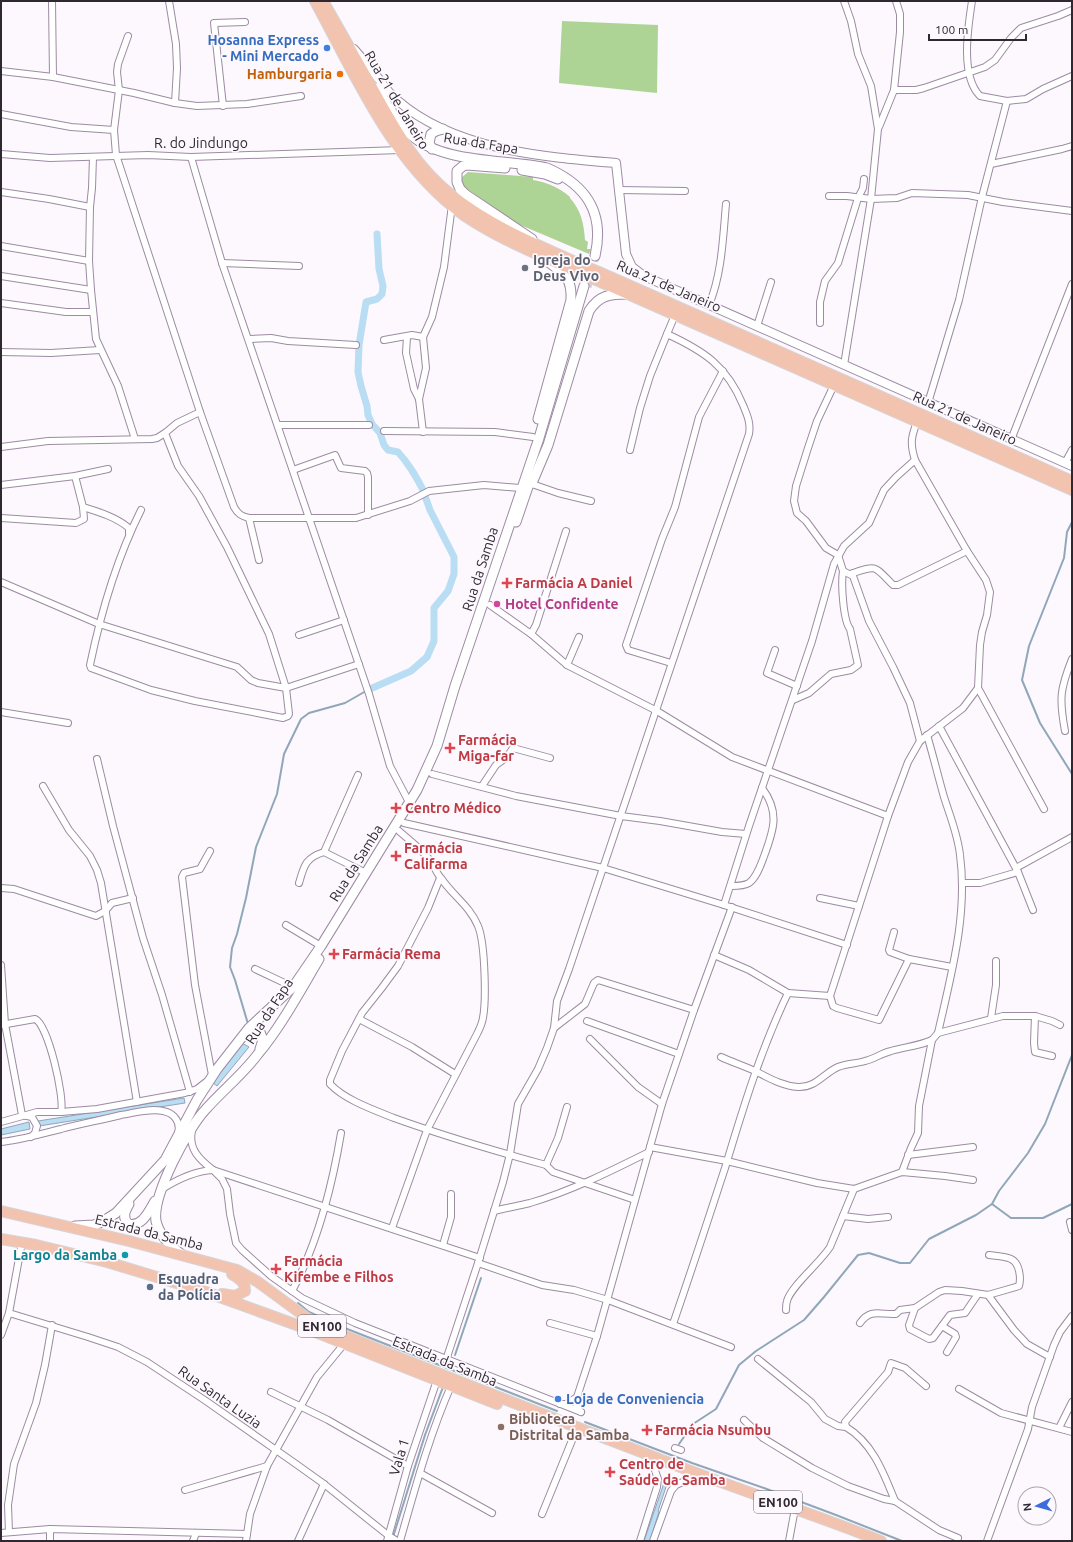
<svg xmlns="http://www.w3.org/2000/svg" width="1073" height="1542" font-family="Ubuntu,sans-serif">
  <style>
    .green { fill: #add495 }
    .water { fill: #b9ddf3; stroke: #90a7b9 }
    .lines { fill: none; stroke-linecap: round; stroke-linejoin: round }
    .stream { stroke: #90a7b9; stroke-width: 2 }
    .canal { stroke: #b9ddf3; stroke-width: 7 }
    .secondary-tunnel { stroke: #d3ced5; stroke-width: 9; stroke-dasharray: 9 4.5; stroke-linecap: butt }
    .minor-casing { stroke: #9d8ba3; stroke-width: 8 }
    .tertiary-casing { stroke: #9d8ba3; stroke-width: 10 }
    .secondary-casing { stroke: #9d8ba3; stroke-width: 11 }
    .primary-casing { stroke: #d5d4d6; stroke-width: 12 }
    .minor { stroke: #fff; stroke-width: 6 }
    .tertiary { stroke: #fff; stroke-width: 8 }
    .secondary { stroke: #fff; stroke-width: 9 }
    .primary { stroke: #f2c4b0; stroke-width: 10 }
    .primary-bridge-casing { stroke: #d5d4d6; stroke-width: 12; stroke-linecap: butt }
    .primary-bridge { stroke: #f2c4b0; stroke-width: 10 }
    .shop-dot { fill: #3f7fe0; stroke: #fcf8fe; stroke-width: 1.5 }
    .food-dot { fill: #e8710a; stroke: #fcf8fe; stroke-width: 1.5 }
    .worship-dot { fill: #6b7280; stroke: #fcf8fe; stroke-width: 1.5 }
    .health-dot { fill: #e0444e; stroke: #fcf8fe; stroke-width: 1.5 }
    .hotel-dot { fill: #d1479c; stroke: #fcf8fe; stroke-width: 1.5 }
    .culture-dot { fill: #0f9aa8; stroke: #fcf8fe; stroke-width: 1.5 }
    .service-dot { fill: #5c6f8a; stroke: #fcf8fe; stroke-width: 1.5 }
    .education-dot { fill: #8d6e63; stroke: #fcf8fe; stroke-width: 1.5 }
    .labels { text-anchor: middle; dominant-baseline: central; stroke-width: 3.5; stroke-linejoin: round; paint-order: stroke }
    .shield { fill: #fcf8fe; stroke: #6c666e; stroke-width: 1 }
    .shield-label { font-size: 13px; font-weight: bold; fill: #2f2831 }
    .shop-label { font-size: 14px; font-weight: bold; fill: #366cbe; stroke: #fcf8fe; text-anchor: end }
    .food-label { font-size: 14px; font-weight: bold; fill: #c56008; stroke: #fcf8fe; text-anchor: end }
    .street-label { font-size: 14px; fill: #2f2831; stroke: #fcf8fe }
    .worship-label { font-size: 14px; font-weight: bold; fill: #5b616d; stroke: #fcf8fe; text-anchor: start }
    .health-label { font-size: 14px; font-weight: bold; fill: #be3a42; stroke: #fcf8fe; text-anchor: start }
    .hotel-label { font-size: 14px; font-weight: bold; fill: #b23c85; stroke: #fcf8fe; text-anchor: start }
    .culture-label { font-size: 14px; font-weight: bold; fill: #0d838f; stroke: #fcf8fe; text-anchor: end }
    .service-label { font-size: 14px; font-weight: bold; fill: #4e5e75; stroke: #fcf8fe; text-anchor: start }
    .education-label { font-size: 14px; font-weight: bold; fill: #785e54; stroke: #fcf8fe; text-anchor: start }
  </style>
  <rect width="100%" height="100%" fill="#fcf8fe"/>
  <g class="green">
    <path d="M562,21l96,4 -1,68 -98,-10z"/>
    <path d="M468,172l65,5v3c14,2 27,8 37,17v1c11,12 14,26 15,42l3,2 -1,7h4l-2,5 -71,-30 -52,-36 -5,-5v-5z"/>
  </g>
  <g class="water">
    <path d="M242,1043l7,4 -32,39 -5,-4z"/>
    <path d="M184,1098l1,5 -146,23 -1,-5z"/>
    <path d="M29,1122l1,7 -29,6v-6z"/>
    <path d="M665,1480l3,1 -10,30 1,1 -9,29h-6z"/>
  </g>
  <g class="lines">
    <g class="stream">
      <path d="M1072,522l-5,10 -3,26 -35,88 -7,34 18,43 32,51"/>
      <path d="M1072,937v35"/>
      <path d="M248,1024l-13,-44 -5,-13 2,-19 5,-14 9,-36 10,-51 21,-53 7,-40 17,-35 8,-6 36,-10 21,-12"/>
      <path d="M992,1204l19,14h32l29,-14"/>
      <path d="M298,1303l11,9 33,15 215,84"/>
      <path d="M455,1355l26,-77"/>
      <path d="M585,1422l107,41 72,25 72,27 66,26"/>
      <path d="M679,1444l14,-20 23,-15 23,-44 17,-14 48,-31 20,-23 34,-42 11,-2 31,10h10l19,-24 47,-24 16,-11 7,-13 29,-38 17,-29 27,-69"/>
      <path d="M393,1537l32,-102 18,-48"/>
    </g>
    <g class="canal">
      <path d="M377,234l2,35 4,17 -1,8 -5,5 -11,3 -7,43 -1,27 3,14 6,20 1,9 4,9 8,9 4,12 4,5 10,2c12,13 19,26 27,42"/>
      <path d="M370,689l41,-18 16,-14 7,-16v-33l14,-17 6,-17v-17l-24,-47 -5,-14"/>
    </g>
    <path class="secondary-tunnel" d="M587,287l8,-31"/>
    <defs>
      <g id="minor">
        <path d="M52,1l1,76"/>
        <path d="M169,1l7,43 1,24 -2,35"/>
        <path d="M972,1c-4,26 -12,75 8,95l27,5 19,-2 17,-10 29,-13"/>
        <path d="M1,71l52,6 81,16 41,10 22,3 50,-2 54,-8"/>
        <path d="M894,90h22l8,-2 61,-21 10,-7 16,-22 10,-10 37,-12 14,-6"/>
        <path d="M223,106l-9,-83 31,-1"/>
        <path d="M1,114l70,13 43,3 2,25 5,15 79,242 34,95c4,7 7,9 15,11h107l54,-17 19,-10 55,-6 36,3"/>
        <path d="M879,127l15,-37 6,-58v-18l-4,-13"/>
        <path d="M114,130l5,-40 -2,-18 1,-8 10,-28"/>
        <path d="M1,154l49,4 98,-3 43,2 209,-7"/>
        <path d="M93,157l-1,31 -2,19 -1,54 2,29 5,49 22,47 17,53"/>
        <path d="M191,157l31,106 147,431 21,72 20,38"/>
        <path d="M991,164l71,-15 10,-3"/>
        <path d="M619,190l66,1"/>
        <path d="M1,192l48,7 41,8"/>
        <path d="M829,196h18l24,3 26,-1 15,-5 56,2 35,7 69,9"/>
        <path d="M1,246l88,15"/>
        <path d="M222,263l77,3"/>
        <path d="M1,276l90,14"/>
        <path d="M1,303l65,9h27"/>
        <path d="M709,305c13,-31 14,-68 17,-101"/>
        <path d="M820,323v-21l5,-21 13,-18 20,-65 5,-10 1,-9"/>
        <path d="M757,326l14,-44"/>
        <path d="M407,337l-1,16 8,36 5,10 4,33"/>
        <path d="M249,339l22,-1 17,3 68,4"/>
        <path d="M384,340l28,-5 11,2"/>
        <path d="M1,352l50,1 49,-3"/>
        <path d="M844,365l27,-166 7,-70 -7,-43 -13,-32 -7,-33 -7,-20"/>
        <path d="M834,385l-17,36 -9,27 -12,38 -2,15 3,12 9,8 20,27 12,7 5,16 10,5 16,45 24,46 17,36 10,38"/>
        <path d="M419,399l7,-31 -3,-31 9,-20 12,-50 8,-62"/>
        <path d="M928,403l31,-103 23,-103 25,-96"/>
        <path d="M278,425h91"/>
        <path d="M384,431l111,1 38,5"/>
        <path d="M1011,440l61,-156"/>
        <path d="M1,447l47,-6 104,-2 5,-1 8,-5"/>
        <path d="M630,450l10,-42 10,-32 17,-42"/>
        <path d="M1065,463l7,-13"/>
        <path d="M293,470l42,-15 6,13 24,3 2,2 1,4v38"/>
        <path d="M75,476l8,31c16,5 33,10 46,21v5"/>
        <path d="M532,484l26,9 33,8"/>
        <path d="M1,485l74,-9 33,-7"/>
        <path d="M141,510c-24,48 -40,102 -51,155l1,3 60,22 44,11 88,17 5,-2 1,-2 -3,-26 -17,-54 -42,-87 -28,-51 -21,-30 -13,-33 12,-10 23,-11"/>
        <path d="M1,518l75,5 8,-4 -1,-12"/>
        <path d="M249,518l10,42"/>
        <path d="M850,574c28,-9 23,-9 43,11h5l69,-34"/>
        <path d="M1,582l98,42 138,43 14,13 7,3 28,5 73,-24"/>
        <path d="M490,605l41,29 36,31 90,46 75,46 156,59"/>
        <path d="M531,634l5,-9 30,-94"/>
        <path d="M299,635l45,-15"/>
        <path d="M775,650l-8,23 30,13"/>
        <path d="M671,663l-43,-13 -2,-5 36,-106 13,-32 24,-90 24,-46"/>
        <path d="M567,665l12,-28"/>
        <path d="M978,688l66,121"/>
        <path d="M793,700l16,-7 22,-19 20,-4 7,-5 -8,-36c-7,-9 -9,-46 -7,-58"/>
        <path d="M1,712l67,11"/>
        <path d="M939,726l79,146 15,38"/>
        <path d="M1065,731c-6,-32 -5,-42 7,-72"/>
        <path d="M97,759l16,67 30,112 19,57 28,97"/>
        <path d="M432,774l84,22 105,20 39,5 62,11 24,2"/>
        <path d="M43,786l26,44 21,26 7,14 4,13 36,219"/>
        <path d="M482,786l14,-21 11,-8 6,-9 37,10"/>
        <path d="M404,823l199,45 121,37 123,40"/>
        <path d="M210,851l-10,18 -16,4 -2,4 13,108 17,90"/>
        <path d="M324,852l42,21"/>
        <path d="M1016,868l56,-31"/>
        <path d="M440,878l-12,30 -30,58 -17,23 -19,24 -20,38 -12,29v4c15,16 44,26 64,34 50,18 101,33 152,47l7,7 82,28"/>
        <path d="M299,883c5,-17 6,-25 25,-31l34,-77"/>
        <path d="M962,883h18l38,-11"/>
        <path d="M731,886c6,0 13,0 18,-3 7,-5 11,-16 14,-24 10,-27 18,-46 -1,-71"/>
        <path d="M1,888l13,1 82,27 9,-5 7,-8 21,-5"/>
        <path d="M820,898l39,8"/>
        <path d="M724,905l25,-79 63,-185 22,-77 10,-18 25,-23 15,-33 12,-13 19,-17"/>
        <path d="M286,925l35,21"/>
        <path d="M894,932l-5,18 1,2 19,7 43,8"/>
        <path d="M714,955l35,15 39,23"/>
        <path d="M1,965l4,59 17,91 10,2 5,9 -2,7 -4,4"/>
        <path d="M255,969l38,18"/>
        <path d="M830,996l3,10 4,2 42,12 30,-61"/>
        <path d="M1035,1016l-1,27 1,9 17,4"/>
        <path d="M991,1018l5,-33v-24"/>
        <path d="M359,1019l53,28 43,27"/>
        <path d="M587,1021l92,33"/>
        <path d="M1,1025l34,-6c13,5 30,79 26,93"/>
        <path d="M554,1028l31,-24 9,-21 4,-3 96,30"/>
        <path d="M938,1033l65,-17h32l17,5 8,4"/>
        <path d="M590,1039l48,48 24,17"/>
        <path d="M721,1057c11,5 23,9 34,14 14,7 27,15 43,16 18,1 26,-14 40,-20 9,-4 18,-3 27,-6 9,-2 17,-8 26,-10 14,-4 28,-5 41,-11"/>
        <path d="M1,1122l36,-10h24l36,-3 88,-16 12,-4 9,-7"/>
        <path d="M192,1131c-4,18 8,29 21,39l267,88"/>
        <path d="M1,1142c21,-2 39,-8 60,-13 19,-5 40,-9 60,-14 13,-2 28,-7 42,-4 11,2 18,11 15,22"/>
        <path d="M650,1147l77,14 90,22 37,6 48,-17 43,4 28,4"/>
        <path d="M908,1155l65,-8"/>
        <path d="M546,1165l12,-27 9,-31"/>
        <path d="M213,1170l9,9 5,10 3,25 6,29 6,7 29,26 31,22 53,25 226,89"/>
        <path d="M902,1172l9,-24 7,-15 1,-27 13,-66 6,-7c13,-58 30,-118 22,-178 -2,-20 -10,-39 -16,-58 -6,-21 -11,-42 -17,-62"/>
        <path d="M162,1189c16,-10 32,-18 51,-19"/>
        <path d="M494,1211c12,-3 24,-5 36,-8 41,-12 81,-32 119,-51"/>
        <path d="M843,1216l25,3 20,-2"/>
        <path d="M1070,1222l2,8"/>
        <path d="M392,1228l35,-98 50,-96c2,-4 4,-8 5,-12 5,-17 3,-80 -4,-96 -8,-20 -26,-31 -37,-48 -4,-4 -6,-10 -9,-15 -9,-13 -22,-22 -33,-32"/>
        <path d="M443,1245l8,-28v-23"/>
        <path d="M478,1263l64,22 32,5 34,10 123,47"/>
        <path d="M292,1291c26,-48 40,-104 49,-158"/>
        <path d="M988,1295l26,35 13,14 23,13"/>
        <path d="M915,1308l-6,17 1,4 19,10 4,-1 17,-23 15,-2 13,-19"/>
        <path d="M786,1310c0,-3 0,-6 1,-9 4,-15 33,-38 43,-54l24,-58"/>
        <path d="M9,1313l79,24 30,10 29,15 59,39 90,63 28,20 65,52 8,5"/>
        <path d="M550,1323l47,13"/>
        <path d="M860,1323c11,-15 20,-8 36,-9l4,-4 15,-2 24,-16 6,-2 17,1 26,4 31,-9c2,-7 1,-23 -8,-27 -6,-3 -16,-3 -22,-4"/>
        <path d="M673,1324c18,-52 35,-104 52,-156 18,-60 36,-119 63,-175l42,3 58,-180 20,-54 12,-21 43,-33 15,-20 2,-43 2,-13 5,-17 3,-23 -4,-12 -19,-29 -52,-91c-5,-16 -4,-23 2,-38"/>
        <path d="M942,1326l13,8 1,3 -9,15"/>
        <path d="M1,1335l8,-22 13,-71"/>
        <path d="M758,1359l53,43 14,17 13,7 8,1"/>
        <path d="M446,1360l32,-97 25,-81 7,-28 8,-50 20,-35 9,-21 7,-20 3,-27 12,-32 180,-535c2,-11 -2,-19 -6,-29 -16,-39 -39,-54 -76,-71l8,-19"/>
        <path d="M959,1389l42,24 71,19"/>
        <path d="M271,1392l57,28 80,46"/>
        <path d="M560,1404h6l11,-7"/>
        <path d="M581,1412l-4,-3v-12l20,-61 65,-232 32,-94 38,-103"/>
        <path d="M744,1420l19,18 49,30 36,18 36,13 11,2 44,29 19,8"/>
        <path d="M1059,1428l13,-26"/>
        <path d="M675,1448l6,2"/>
        <path d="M420,1473l72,40"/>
        <path d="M185,1490l82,-24"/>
        <path d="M895,1501c-11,-27 -22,-58 -49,-74l-1,-5 43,-50 3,-9 14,5 21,18"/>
        <path d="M542,1514l33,-81"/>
        <path d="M9,1532l-1,-27 6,-41 22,-61 9,-38 7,-40"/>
        <path d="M1,1533l49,-4 197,5"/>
        <path d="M50,1541v-12"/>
        <path d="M193,1541l3,-8"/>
        <path d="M246,1541l4,-27 17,-48 50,-89 27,-33"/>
        <path d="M298,1541l26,-57"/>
        <path d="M387,1541l21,-75 29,-86"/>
        <path d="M400,1541c15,-52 29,-105 51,-155"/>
        <path d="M640,1541l17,-54 1,-8 -6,-17"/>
        <path d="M653,1541l18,-50 5,-6 18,-8"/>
        <path d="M789,1541l5,-27"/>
        <path d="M987,1541l41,-112 4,-22 22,-62 6,-13 12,-16"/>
      </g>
      <path id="tertiary" d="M354,49c6,7 12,14 18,21 8,10 15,22 25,30 57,50 147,57 219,63l10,91 6,13 12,9 428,190"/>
      <g id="secondary">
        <path d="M377,88c10,16 20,35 34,47 32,29 95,24 136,33 39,17 58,44 48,88"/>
        <path d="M432,149l-3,-6 2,-9 5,-3 7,-2"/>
        <path d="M505,168l-38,-3 -4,1 -6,5v11l3,7 5,5 67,45"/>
        <path d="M522,170l23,4 13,5"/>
        <path d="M538,419l33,-119c1,-22 -6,-26 -23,-38"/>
        <path d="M532,483l16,-38 41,-134c10,-16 21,-17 39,-17"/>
        <path d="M516,522l15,-44"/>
        <path d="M245,1036l7,-5 8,1 3,8 -3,9"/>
        <path d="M129,1204c-4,7 -7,13 -1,20 14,4 21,-13 27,-23"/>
        <path d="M75,1226l19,-1 8,-3 14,-9 49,-53 32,-60 20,-31 32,-41 44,-41 28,-41 96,-156 20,-44 18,-60 84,-248 45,-152"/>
        <path d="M181,1254c-12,-9 -22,-19 -25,-33 -4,-26 32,-93 50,-112 17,-19 37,-35 52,-55 24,-29 42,-63 61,-95"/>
      </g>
      <g id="primary">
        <path d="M315,1c41,75 78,164 150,215 36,24 75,39 114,57"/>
        <path d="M323,1c15,26 30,53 45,79 23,42 46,87 86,117 39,30 84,48 128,68"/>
        <path d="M599,272l473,209"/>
        <path d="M596,280l476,210"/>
        <path d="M1,1211l128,30 108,29 21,12 49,36 20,10c115,48 231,92 348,137 68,26 138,49 206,76"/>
        <path d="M1,1239l35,6 71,17 96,29 102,37 192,76"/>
        <path d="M222,1294l13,2 10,-5c0,-10 -6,-12 -13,-17"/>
      </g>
    </defs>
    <use href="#minor" class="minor-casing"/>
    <use href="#tertiary" class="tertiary-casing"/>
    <use href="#secondary" class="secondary-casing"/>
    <use href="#primary" class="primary-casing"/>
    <use href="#minor" class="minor"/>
    <use href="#tertiary" class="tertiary"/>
    <use href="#secondary" class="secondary"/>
    <use href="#primary" class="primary"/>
    <defs>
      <g id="primary-bridge">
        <path d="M582,265l17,7"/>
        <path d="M579,273l17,7"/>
      </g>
    </defs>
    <use href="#primary-bridge" class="primary-bridge-casing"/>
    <use href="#primary-bridge" class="primary-bridge"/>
  </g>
  <g class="shop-dot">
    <circle cx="327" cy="48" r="4"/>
    <circle cx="558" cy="1399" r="4"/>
  </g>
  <circle class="food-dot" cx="340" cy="74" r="4"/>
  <circle class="worship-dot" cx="525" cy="268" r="4"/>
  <g class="health-dot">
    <path d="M505 577h4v4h4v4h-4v4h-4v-4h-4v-4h4z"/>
    <path d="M448 742h4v4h4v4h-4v4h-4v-4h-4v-4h4z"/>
    <path d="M394 802h4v4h4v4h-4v4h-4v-4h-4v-4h4z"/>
    <path d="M394 850h4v4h4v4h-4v4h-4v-4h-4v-4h4z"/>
    <path d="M332 948h4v4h4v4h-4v4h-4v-4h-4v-4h4z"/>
    <path d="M274 1263h4v4h4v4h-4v4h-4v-4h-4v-4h4z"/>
    <path d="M645 1424h4v4h4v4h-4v4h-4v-4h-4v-4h4z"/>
    <path d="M608 1466h4v4h4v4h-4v4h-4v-4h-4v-4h4z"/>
  </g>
  <circle class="hotel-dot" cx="497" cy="604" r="4"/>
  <circle class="culture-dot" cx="125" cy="1255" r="4"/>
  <circle class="service-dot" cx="150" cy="1287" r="4"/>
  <circle class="education-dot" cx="501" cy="1427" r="4"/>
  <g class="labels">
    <g class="shield">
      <rect x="298" y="1315" width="48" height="22" rx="3"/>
      <rect x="754" y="1491" width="48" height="22" rx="3"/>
    </g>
    <g class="shield-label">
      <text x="322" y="1326">EN100</text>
      <text x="778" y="1502">EN100</text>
    </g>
    <g class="shop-label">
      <text x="319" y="40">Hosanna Express<tspan x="319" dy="16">- Mini Mercado</tspan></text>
      <text x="566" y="1399" text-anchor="start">Loja de Conveniencia</text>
    </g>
    <g class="food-label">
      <text x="332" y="74">Hamburgaria</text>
    </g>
    <g class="street-label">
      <text transform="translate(397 100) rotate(59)">Rua 21 de Janeiro</text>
      <text x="201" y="143">R. do Jindungo</text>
      <text transform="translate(481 143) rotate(9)">Rua da Fapa</text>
      <text transform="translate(669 286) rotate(23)">Rua 21 de Janeiro</text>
      <text transform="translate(965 418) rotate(24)">Rua 21 de Janeiro</text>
      <text transform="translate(480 569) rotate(-72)">Rua da Samba</text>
      <text transform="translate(356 863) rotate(-58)">Rua da Samba</text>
      <text transform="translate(269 1011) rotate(-57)">Rua da Fapa</text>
      <text transform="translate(149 1232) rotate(14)">Estrada da Samba</text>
      <text transform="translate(445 1361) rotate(22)">Estrada da Samba</text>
      <text transform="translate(220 1397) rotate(35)">Rua Santa Luzia</text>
      <text transform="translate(399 1457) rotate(-73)">Vala 1</text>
    </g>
    <g class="worship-label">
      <text x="533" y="260">Igreja do<tspan x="533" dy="16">Deus Vivo</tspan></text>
    </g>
    <g class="health-label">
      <text x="515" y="583">Farmácia A Daniel</text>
      <text x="458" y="740">Farmácia<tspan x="458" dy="16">Miga-far</tspan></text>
      <text x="405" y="808">Centro Médico</text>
      <text x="404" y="848">Farmácia<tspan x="404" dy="16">Califarma</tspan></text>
      <text x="342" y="954">Farmácia Rema</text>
      <text x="284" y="1261">Farmácia<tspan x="284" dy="16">Kifembe e Filhos</tspan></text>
      <text x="655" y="1430">Farmácia Nsumbu</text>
      <text x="619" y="1464">Centro de<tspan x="619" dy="16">Saúde da Samba</tspan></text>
    </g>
    <g class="hotel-label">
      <text x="505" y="604">Hotel Confidente</text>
    </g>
    <g class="culture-label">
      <text x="117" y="1255">Largo da Samba</text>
    </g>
    <g class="service-label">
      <text x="158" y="1279">Esquadra<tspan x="158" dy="16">da Polícia</tspan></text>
    </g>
    <g class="education-label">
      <text x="509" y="1419">Biblioteca<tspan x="509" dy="16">Distrital da Samba</tspan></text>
    </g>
  </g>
  <rect width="1073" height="1542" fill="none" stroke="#2f2831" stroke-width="4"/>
  <g transform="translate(1037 1506) rotate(264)"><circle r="19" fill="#fcf8fe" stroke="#aaa5ac"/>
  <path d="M0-3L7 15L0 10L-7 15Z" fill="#3d6cdd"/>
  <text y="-6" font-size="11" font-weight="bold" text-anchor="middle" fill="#2f2831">N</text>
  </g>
  <path d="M929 34v6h97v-6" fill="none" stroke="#2f2831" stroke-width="2"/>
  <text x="935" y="34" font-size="12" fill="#2f2831" stroke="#fcf8fe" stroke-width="3" paint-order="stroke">100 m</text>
</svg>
